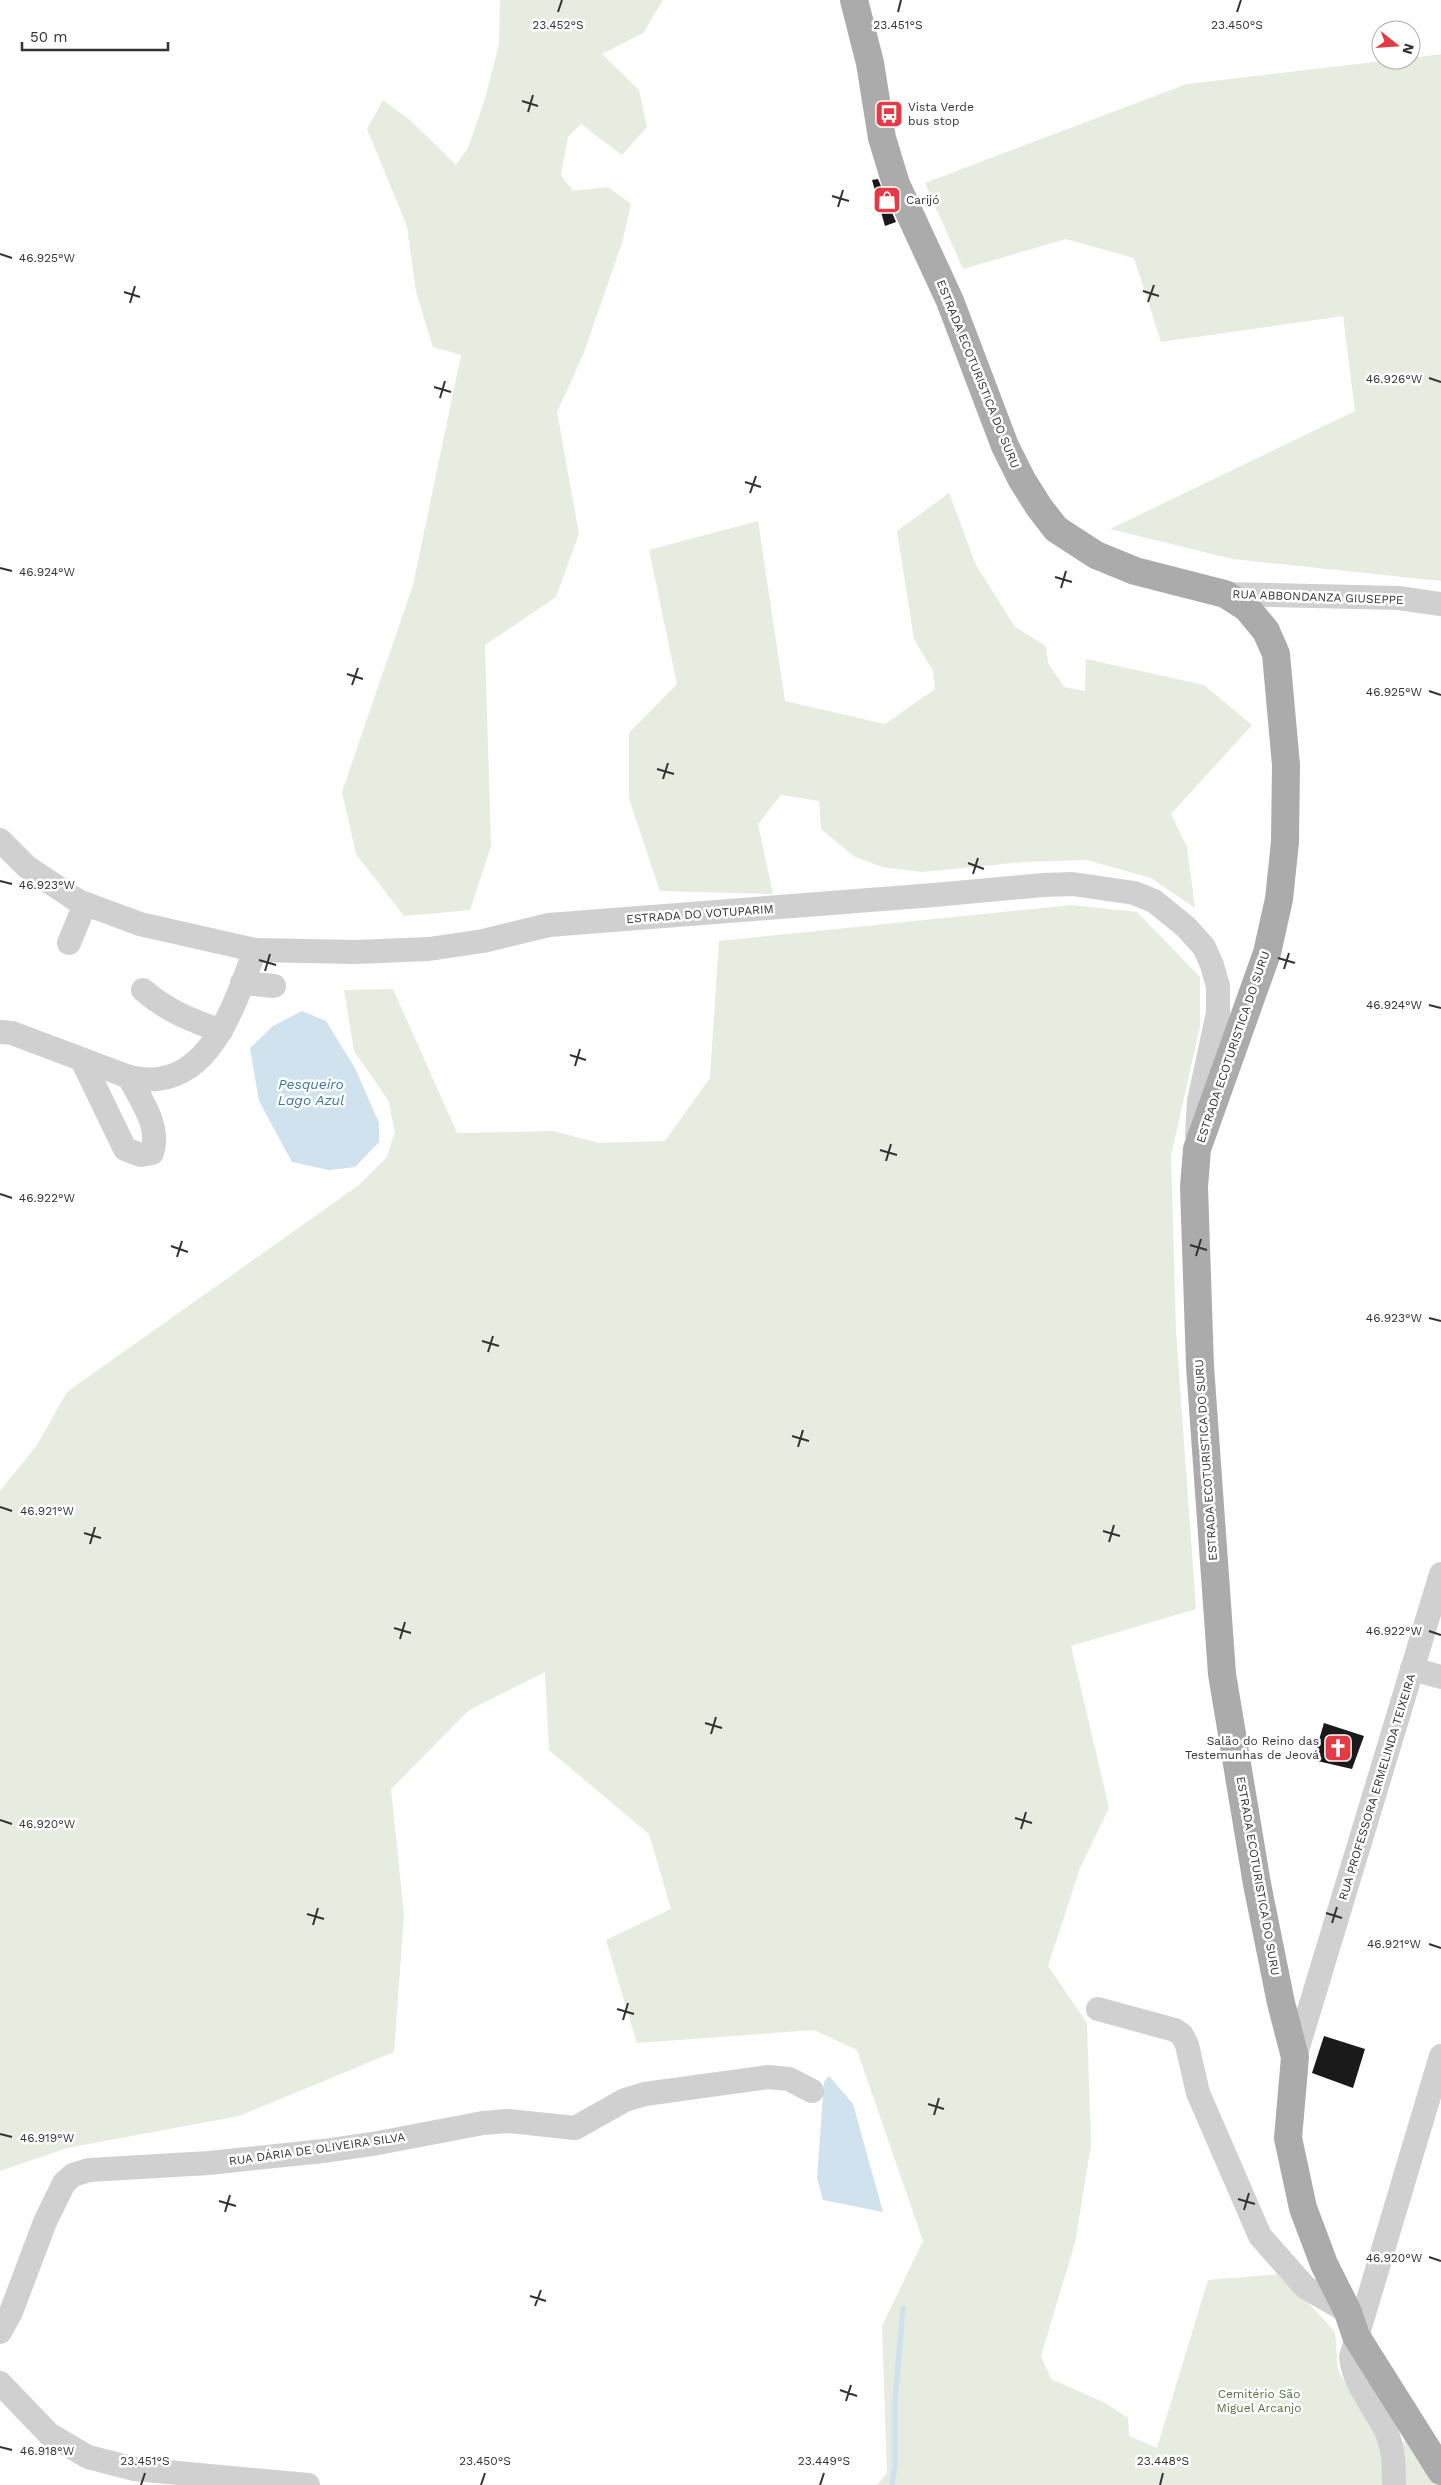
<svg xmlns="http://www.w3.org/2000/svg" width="1441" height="2485" font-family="'Work Sans',sans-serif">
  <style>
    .green { fill: #e6ecdf }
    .water { fill: #cfe2ee }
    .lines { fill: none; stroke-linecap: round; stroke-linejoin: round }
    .stream { stroke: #cfe2ee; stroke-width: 5.5 }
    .building { fill: #1a1a1a }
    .minor { stroke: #d0d0d0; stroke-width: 24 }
    .major { stroke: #ababab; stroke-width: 28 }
    .ticks { fill: none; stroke: #333; stroke-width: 2 }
    .labels { text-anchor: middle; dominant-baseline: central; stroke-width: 5; stroke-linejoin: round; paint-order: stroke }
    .poi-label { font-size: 12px; fill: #333; stroke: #fff; text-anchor: start }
    .street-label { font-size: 12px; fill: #333; stroke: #fff }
    .park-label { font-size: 12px; fill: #56703f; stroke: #fff }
    .water-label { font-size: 14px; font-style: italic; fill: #3f7597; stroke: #fff }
    .ticks-label { font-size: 12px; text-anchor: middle; fill: #333; stroke: #fff; stroke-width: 5; stroke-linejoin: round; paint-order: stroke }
  </style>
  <rect width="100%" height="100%" fill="#fff"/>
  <g class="green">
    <path d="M500,0h163l-20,33 -41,21 37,36 8,37 -25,28 -41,-31 -13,13 -7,38 12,16 35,-4 23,17 -9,39 -39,112 -26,57 22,122 -23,63 -71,48 6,201 -21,64 -66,6 -48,-62 -14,-62 71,-207 48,-230 -28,-8 -17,-55 -9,-66 -40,-97 16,-29 28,21 45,44 12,-17 17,-49 14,-55z"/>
    <path d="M1441,54v527l-208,-22 -123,-30 245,-118 -12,-95 -182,26 -27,-84 -68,-19 -103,30 -38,-86 262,-99 204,-24h20v-2z"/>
    <path d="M949,493l27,72 39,62 31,19 2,17 16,24 21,4 1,-32 118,26 48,40 -81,89 16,33 8,61 -44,-30 -64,-18 -64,2 -101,10 -40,-5 -27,-10 -34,-28 -2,-28 -38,-6 -23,29 15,70 -113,-3 -31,-93v-65l48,-49 -28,-134 109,-29 27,180 100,23 50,-35 -2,-18 -19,-32 -17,-108z"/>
    <path d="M1071,905l66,7 63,65v49l-29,130 5,176 20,277 -125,37 38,162 -29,60 -32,98 39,57 4,121 -16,99 -34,113 10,23 52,23 25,16 1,18 28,12 51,-168 74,-6 53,58 3,39 37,60 6,13 3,41h-507l10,-12 -5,-147 41,-85 -66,-191 -43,-20 -177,13 -31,-103 65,-31 -22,-75 -100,-84 -4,-78 -76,38 -78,79 13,126 -10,137 -155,64 -172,32 -67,23v-680l37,-46 30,-53 292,-207 28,-28 8,-25 -7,-32 -34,-49 -10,-61 49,-1 64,144 96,-2 46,12 66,-2 45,-63 9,-137z"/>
    <path d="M1410,2440l26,45h-33v-44z"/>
  </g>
  <g class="water">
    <path d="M302,1011l24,10 29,47 24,55v19l-24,25 -26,3 -37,-8 -33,-61 -9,-53 23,-22z"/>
    <path d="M829,2076l24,28 30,108 -60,-12 -6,-22 7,-96z"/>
  </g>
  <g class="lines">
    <path class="stream" d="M892,2485l3,-21v-63l8,-93"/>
  </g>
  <g class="building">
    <path d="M878,179l18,43 -11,4 -13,-46z"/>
    <path d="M1324,1723l40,13 -12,33 -39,-9z"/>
    <path d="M1324,2036l41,13 -12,39 -41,-15z"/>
  </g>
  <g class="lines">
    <g class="minor">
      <path d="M1225,594l174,4 42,6"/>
      <path d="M0,840l27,27 51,34 62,23 115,26 101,2 73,-3 54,-8 66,-16 385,-30 109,-10 30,-1 61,9 20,8 32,26 18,20 8,18 6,21v27l-19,88 -2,34"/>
      <path d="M69,943l16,-39"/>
      <path d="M242,983l32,3"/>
      <path d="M143,990c24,21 48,30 78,41"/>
      <path d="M0,1032l12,1 117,44c79,18 104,-69 126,-127"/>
      <path d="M82,1060l43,89 16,6 11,-2c9,-27 -11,-52 -23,-76"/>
      <path d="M1412,1669l29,8"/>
      <path d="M1098,2009l77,21 7,5 5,10 11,48 62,143 45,51 43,25"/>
      <path d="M1295,2057l146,-483"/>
      <path d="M0,2332l11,-20 34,-90 19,-39 9,-8 16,-5 120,-7 114,-12 55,-8 105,-20 25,-2 67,7 50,-28 20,-6 123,-17 21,2 23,12"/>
      <path d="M0,2383l49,51 39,23 47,12 173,16"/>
      <path d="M1394,2485c0,-19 0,-36 -8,-54 -12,-25 -32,-46 -35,-74l90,-301"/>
    </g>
    <path class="major" d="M854,0l16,63 12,75 14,46 54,117 55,145 17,34 17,27 17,22 40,26 39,16 90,23 22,14 19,23 10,23 10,111 -1,77 -6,57 -12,54 -70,196 -3,38 6,179 22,308 35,210 24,119 14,54 -7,81 15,70 21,56 24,48 8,24 85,135"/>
  </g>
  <path class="ticks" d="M558,12l4,-12M898,12l3,-12M1237,12l4,-12M522,101l16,5M528,112l5,-17M832,196l17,5M838,207l5,-17M0,254l12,4M1143,291l16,5M124,292l16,5M1148,302l6,-17M130,303l5,-17M1429,378l12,4M434,387l17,5M440,398l5,-17M745,482l16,5M750,493l6,-17M0,568l12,3M1055,577l17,5M1061,588l5,-17M347,674l16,5M352,685l6,-17M1429,691l12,4M657,769l17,5M663,779l5,-16M968,863l16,6M973,874l5,-16M0,881l12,3M1278,958l17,5M259,960l17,5M1284,969l5,-16M265,971l5,-17M1429,1005l12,3M570,1055l16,5M575,1066l5,-17M880,1150l17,5M886,1161l5,-17M0,1194l12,4M1190,1245l17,5M171,1246l17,6M1196,1256l5,-17M177,1257l5,-16M1429,1318l12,3M482,1341l17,5M488,1352l5,-16M792,1436l17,5M798,1447l5,-17M0,1507l12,4M1103,1531l17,5M84,1533l17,5M1109,1542l5,-17M90,1544l5,-17M394,1628l17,5M1429,1631l12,4M400,1639l5,-17M705,1723l17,5M711,1734l5,-17M1015,1818l17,5M0,1820l12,4M1021,1829l5,-17M1326,1913l16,5M307,1914l17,5M1332,1923l5,-16M313,1925l5,-17M1429,1944l12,4M617,2009l17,5M623,2020l5,-17M928,2104l16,5M934,2115l5,-17M0,2134l12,3M1238,2199l17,5M219,2201l17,5M1244,2210l5,-17M225,2212l5,-17M1429,2257l12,4M530,2296l16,5M535,2306l6,-16M840,2390l17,6M846,2401l5,-16M0,2447l12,3M141,2485l4,-12M481,2485l4,-12M820,2485l4,-12M1160,2485l3,-12"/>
  <defs>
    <symbol id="bus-square" viewBox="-11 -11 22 22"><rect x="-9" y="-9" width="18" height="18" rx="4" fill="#e63946" stroke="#fff"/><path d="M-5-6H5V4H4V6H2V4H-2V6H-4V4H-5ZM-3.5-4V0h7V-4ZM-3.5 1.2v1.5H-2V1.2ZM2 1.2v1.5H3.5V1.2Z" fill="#fff"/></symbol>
    <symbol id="shop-square" viewBox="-11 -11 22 22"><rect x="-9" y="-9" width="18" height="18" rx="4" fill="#e63946" stroke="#fff"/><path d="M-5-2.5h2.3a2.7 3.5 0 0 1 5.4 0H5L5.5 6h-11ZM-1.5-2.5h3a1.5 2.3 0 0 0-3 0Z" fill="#fff"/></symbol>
    <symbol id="church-square" viewBox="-11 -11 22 22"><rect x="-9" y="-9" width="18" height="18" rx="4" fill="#e63946" stroke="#fff"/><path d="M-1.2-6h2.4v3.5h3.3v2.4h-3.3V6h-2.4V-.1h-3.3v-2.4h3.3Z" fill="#fff"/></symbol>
  </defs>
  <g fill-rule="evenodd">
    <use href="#bus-square" x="873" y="98" width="32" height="32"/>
    <use href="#shop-square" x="871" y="184" width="32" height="32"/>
    <use href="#church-square" x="1322" y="1732" width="32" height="32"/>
  </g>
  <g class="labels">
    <g class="poi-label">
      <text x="908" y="107">Vista Verde<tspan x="908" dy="14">bus stop</tspan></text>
      <text x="906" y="200">Carijó</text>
      <text x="1319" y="1741" text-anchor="end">Salão do Reino das<tspan x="1319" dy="14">Testemunhas de Jeová</tspan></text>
    </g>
    <g class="street-label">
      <text transform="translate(978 374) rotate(68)">ESTRADA ECOTURISTICA DO SURU</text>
      <text transform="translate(1318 597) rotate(2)">RUA ABBONDANZA GIUSEPPE</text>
      <text transform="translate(700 914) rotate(-4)">ESTRADA DO VOTUPARIM</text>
      <text transform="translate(1233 1047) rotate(-71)">ESTRADA ECOTURISTICA DO SURU</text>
      <text transform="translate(1206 1460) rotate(-94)">ESTRADA ECOTURISTICA DO SURU</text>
      <text transform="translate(1377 1787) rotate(-73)">RUA PROFESSORA ERMELINDA TEIXEIRA</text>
      <text transform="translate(1258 1876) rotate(80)">ESTRADA ECOTURISTICA DO SURU</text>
      <text transform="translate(317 2149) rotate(-8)">RUA DÁRIA DE OLIVEIRA SILVA</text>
    </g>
    <g class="park-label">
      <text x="1259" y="2394">Cemitério São<tspan x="1259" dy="14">Miguel Arcanjo</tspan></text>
    </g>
    <g class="water-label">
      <text x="311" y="1084">Pesqueiro<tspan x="311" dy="16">Lago Azul</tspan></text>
    </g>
  </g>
  <g class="ticks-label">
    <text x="558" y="29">23.452°S</text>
    <text x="898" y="29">23.451°S</text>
    <text x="1237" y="29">23.450°S</text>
    <text x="47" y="262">46.925°W</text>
    <text x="1394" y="383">46.926°W</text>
    <text x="47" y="576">46.924°W</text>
    <text x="1394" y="696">46.925°W</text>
    <text x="47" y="889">46.923°W</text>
    <text x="1394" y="1009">46.924°W</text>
    <text x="47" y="1202">46.922°W</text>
    <text x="1394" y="1322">46.923°W</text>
    <text x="47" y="1515">46.921°W</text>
    <text x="1394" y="1635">46.922°W</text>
    <text x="47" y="1828">46.920°W</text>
    <text x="1394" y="1948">46.921°W</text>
    <text x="47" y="2142">46.919°W</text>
    <text x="1394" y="2262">46.920°W</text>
    <text x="47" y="2455">46.918°W</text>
    <text x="145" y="2465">23.451°S</text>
    <text x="485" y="2465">23.450°S</text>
    <text x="824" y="2465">23.449°S</text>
    <text x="1163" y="2465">23.448°S</text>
  </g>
  <g transform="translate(1396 45) rotate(107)"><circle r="24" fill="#ffffff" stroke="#adadad"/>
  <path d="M0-4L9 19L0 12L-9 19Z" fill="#e63946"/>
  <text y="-8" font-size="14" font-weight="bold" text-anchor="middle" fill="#333333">N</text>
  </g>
  <path d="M22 42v8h146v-8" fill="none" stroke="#333333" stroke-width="2.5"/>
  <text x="30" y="42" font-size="15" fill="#333333" stroke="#ffffff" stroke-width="4" paint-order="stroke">50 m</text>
</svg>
